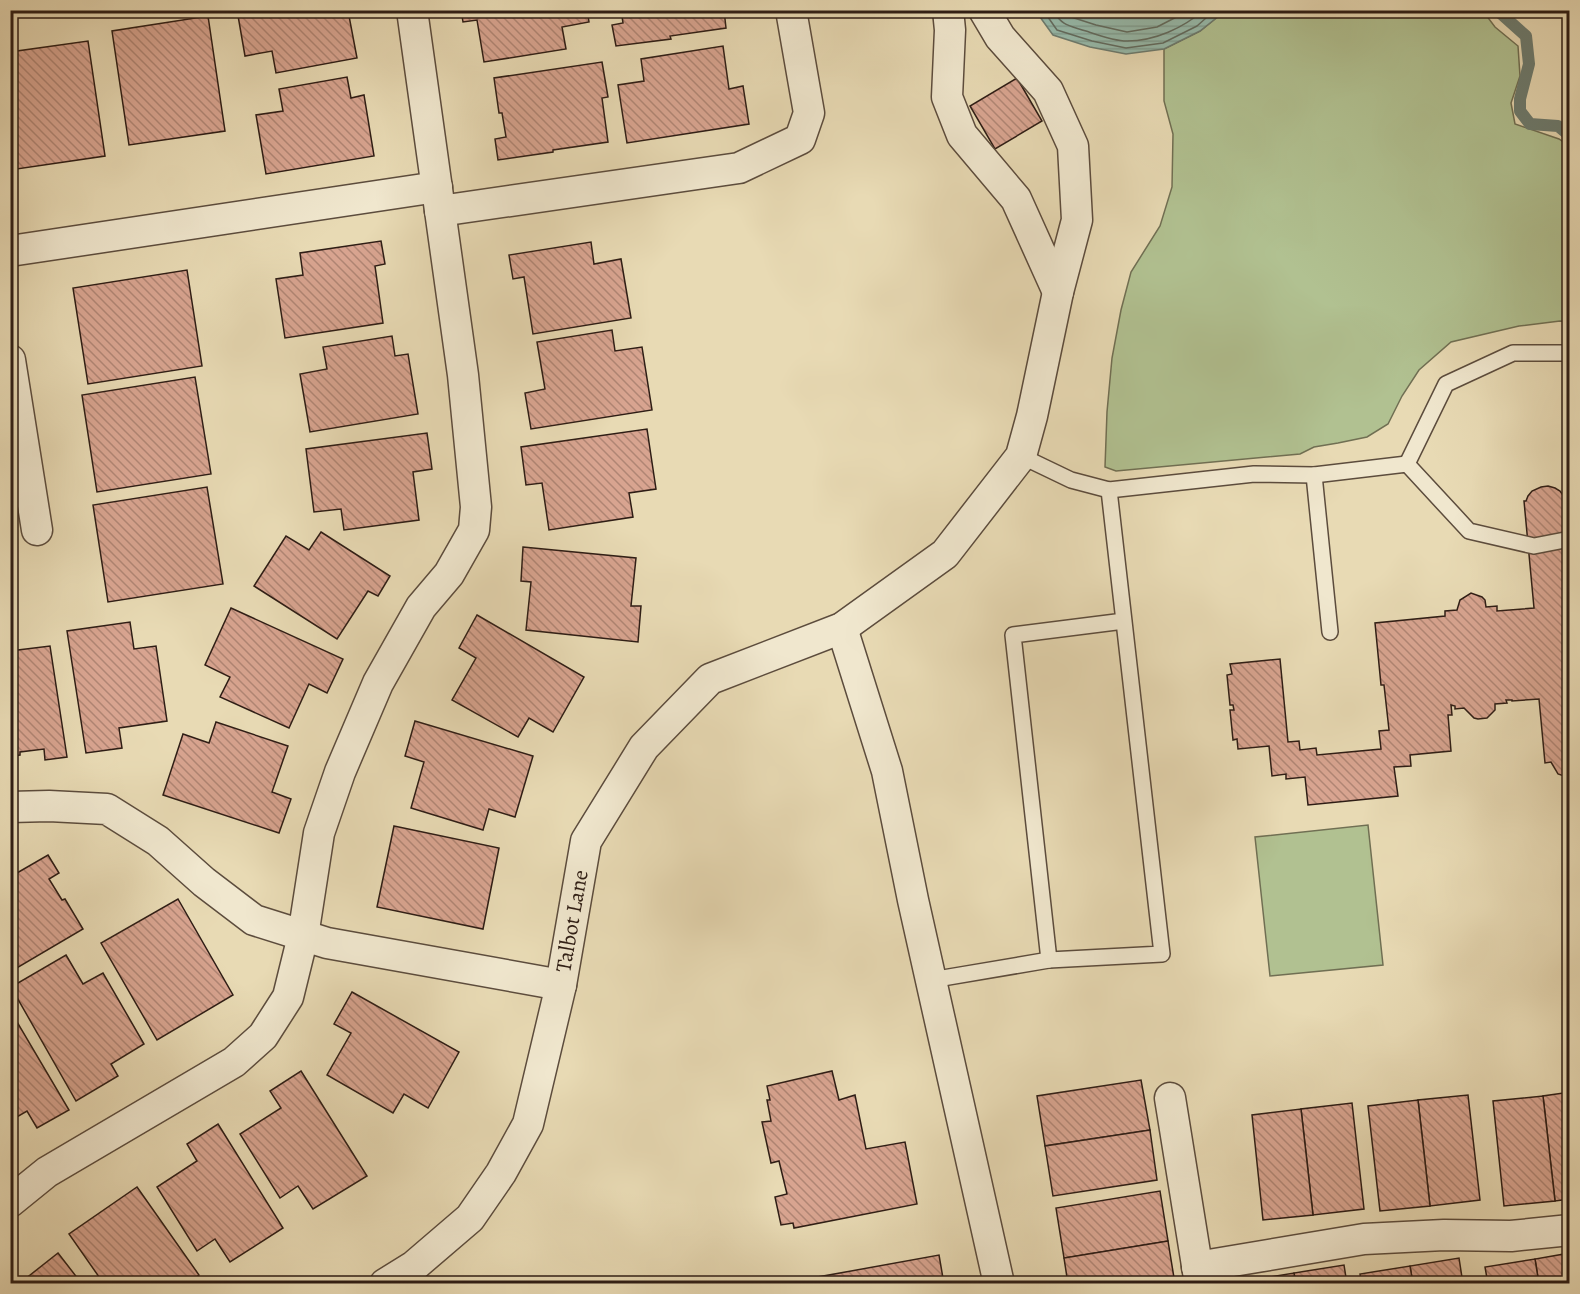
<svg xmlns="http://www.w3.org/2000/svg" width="1580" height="1294" font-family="Alegreya,serif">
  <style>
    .grass { fill: #b1c191; stroke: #706f53; stroke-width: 1.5 }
    .water { fill: url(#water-rules); stroke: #6d7c70; stroke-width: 1.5 }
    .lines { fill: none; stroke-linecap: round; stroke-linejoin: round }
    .shore { stroke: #626c60; stroke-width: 1.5 }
    .stream { stroke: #6d7c70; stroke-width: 12 }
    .building { fill: url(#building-back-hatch); stroke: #2e1d15; stroke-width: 1.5 }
    .service-casing { stroke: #5c4c3d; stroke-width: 18 }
    .minor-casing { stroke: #5c4c3d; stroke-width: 33 }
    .service { stroke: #f0e7ce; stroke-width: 15 }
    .minor { stroke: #f0e7ce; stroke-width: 30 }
    .labels { text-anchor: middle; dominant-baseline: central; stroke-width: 6; stroke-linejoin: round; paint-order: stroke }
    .street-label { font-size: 22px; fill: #2e1d15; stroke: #f0e7ce }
  </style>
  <defs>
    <pattern id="water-rules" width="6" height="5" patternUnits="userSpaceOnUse" patternTransform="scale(1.5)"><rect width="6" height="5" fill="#97bbac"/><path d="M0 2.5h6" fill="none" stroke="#82a093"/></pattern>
    <pattern id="building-back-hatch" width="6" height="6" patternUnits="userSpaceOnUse" patternTransform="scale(1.5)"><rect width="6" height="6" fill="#d8a490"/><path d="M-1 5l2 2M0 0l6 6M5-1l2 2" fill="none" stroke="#b08574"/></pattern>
  </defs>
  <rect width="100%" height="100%" fill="#e8dab4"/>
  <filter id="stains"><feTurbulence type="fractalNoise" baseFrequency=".00333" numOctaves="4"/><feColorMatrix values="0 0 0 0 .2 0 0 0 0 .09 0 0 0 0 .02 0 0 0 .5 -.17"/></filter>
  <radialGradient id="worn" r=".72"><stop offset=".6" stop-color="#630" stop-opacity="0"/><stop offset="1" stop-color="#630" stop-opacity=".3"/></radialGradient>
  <g class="grass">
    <path d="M1225,11h258l12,16 23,19 2,30 -9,27 4,21 44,15 10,7v176l-9,-1 -41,5 -68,16 -32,28 -17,26 -14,28 -21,13 -29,6 -24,4 -14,7 -184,17 -11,-4 2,-55 5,-54 9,-48 10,-38 29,-46 12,-39 1,-53 -9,-33v-52l36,-18z"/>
    <path d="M1368,825l15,140 -113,11 -15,-139z"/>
  </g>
  <path class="water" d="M1037,11h188l-25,20 -36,18 -38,5 -36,-7 -37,-12 -13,-18z"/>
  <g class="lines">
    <g class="shore">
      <path d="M1043,10l14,20 35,11 34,7 37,-5 34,-17 18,-16"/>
      <path d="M1052,10c12,17 15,15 34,21 12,4 28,10 41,10 28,0 56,-13 77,-31"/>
      <path d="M1063,10l5,6 28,9 31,7 30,-5 33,-17"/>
    </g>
    <path class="stream" d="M1497,10l29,26 3,28 -9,35v12l10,13 28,2 12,10"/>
  </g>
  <g class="building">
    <path d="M237,10h126l1,4 -15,2 8,42 -81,15 -4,-22 -27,5z"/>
    <path d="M461,10h126l2,12 -27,5 4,22 -82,13 -7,-42 -14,2z"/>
    <path d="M621,10h103l2,18 -56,8 1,3 -55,7 -4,-21 11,-2z"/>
    <path d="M208,16l17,115 -96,14 -17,-114z"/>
    <path d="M88,41l17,115 -95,14v-118z"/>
    <path d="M723,46l6,43 14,-3 6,38 -122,19 -9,-58 26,-4 -3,-22z"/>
    <path d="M602,62l6,35 -6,1 6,44 -55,8v2l-55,8 -3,-21 11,-2 -4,-24h-3l-5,-35z"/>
    <path d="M347,77l4,21 13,-3 10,61 -108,18 -10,-59 27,-4 -4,-22z"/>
    <path d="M1017,78l25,43 -47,28 -25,-43z"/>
    <path d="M381,241l4,23 -10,2 8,57 -98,15 -9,-59 27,-4 -3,-22z"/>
    <path d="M591,242l3,22 27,-5 10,59 -98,16 -9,-57 -11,2 -4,-24z"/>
    <path d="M187,270l15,96 -114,18 -15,-96z"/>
    <path d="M612,330l3,21 27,-4 10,63 -121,19 -6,-36 20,-4 -8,-47z"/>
    <path d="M392,336l3,20 13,-2 10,60 -108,18 -10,-58 27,-5 -4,-22z"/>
    <path d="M195,377l16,97 -114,18 -15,-97z"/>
    <path d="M647,429l9,60 -27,4 4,24 -84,13 -7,-47 -16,2 -5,-38z"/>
    <path d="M427,433l5,36 -19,3 6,48 -75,10 -3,-21 -27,3 -8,-63z"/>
    <path d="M1548,486l7,2 5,3 5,7 3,-1 2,19v262l-12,-4 -7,-12 -6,1 -6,-64 -27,2v-1h-6l1,3 -12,1v6l-8,8 -9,1 -4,-1 -10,-10 -9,1v-3l-4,-1 1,10h-4l3,36 -41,4 1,11 -17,1 4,29 -90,9 -3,-28 -19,2v-5l-14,2 -3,-30 -31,3 -1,-10 -4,1 -3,-30h4l-1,-5h-3l-3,-30 5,-1 -2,-10 50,-5 8,83 11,-1 1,9 16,-2 1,7 64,-6 -2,-18 10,-1 -5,-45h-3l-6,-62 70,-7v-5l12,-1 3,-10 11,-7 11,4 3,3 1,7 11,-1v5l37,-3 -10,-107h2l2,-5 4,-5 9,-4z"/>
    <path d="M207,487l16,97 -115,18 -15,-97z"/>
    <path d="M321,532l69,44 -12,20 -10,-5 -31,48 -83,-53 32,-50 23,14z"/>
    <path d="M523,547l113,11 -5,48h10l-3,36 -112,-12 5,-48 -10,-1z"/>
    <path d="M231,608l112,51 -16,34 -18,-9 -20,44 -69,-31 10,-20 -25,-12z"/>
    <path d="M477,615l107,62 -31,55 -24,-14 -11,19 -66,-37 24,-42 -17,-10z"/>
    <path d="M130,622l4,27 22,-3 11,75 -48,7 3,20 -36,5 -19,-122z"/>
    <path d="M50,646l17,111 -22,3 -1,-11 -24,3v3l-10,1v-105z"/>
    <path d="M415,721l118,35 -18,61 -26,-8 -6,21 -72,-22 13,-46 -19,-6z"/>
    <path d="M216,722l72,24 -16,46 19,7 -12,34 -116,-38 20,-61 26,9z"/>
    <path d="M394,826l105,22 -16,81 -106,-22z"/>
    <path d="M48,855l11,18 -10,6 13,21 3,-1 18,30 -73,43v-95z"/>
    <path d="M178,899l55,96 -76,45 -56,-97z"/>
    <path d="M66,955l17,29 20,-11 41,71 -33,20 7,12 -42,25 -65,-114z"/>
    <path d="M352,992l107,60 -31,56 -24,-14 -11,19 -66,-38 24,-42 -17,-9z"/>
    <path d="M10,1010l59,100 -32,18 -10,-17 -17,10z"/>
    <path d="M301,1071l66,105 -54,33 -15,-23 -18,12 -40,-64 41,-26 -11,-17z"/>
    <path d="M832,1071l7,29 16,-5 11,54 39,-7 12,62 -123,24 -1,-5 -12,2 -6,-28 12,-3 -8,-33 -8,2 -9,-41 9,-1 -4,-21h3l-3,-14z"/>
    <path d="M1141,1080l9,50 -105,16 -8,-50z"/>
    <path d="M1570,1092v107l-15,2 -12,-105z"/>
    <path d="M1468,1095l12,105 -50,6 -12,-106z"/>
    <path d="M1543,1096l12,105 -51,5 -11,-105z"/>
    <path d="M1418,1100l12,106 -50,5 -12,-105z"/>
    <path d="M1352,1103l12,106 -51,6 -12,-106z"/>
    <path d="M1301,1109l12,106 -50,5 -11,-105z"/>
    <path d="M218,1124l65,104 -53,34 -15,-23 -18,12 -40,-64 40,-26 -10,-17z"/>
    <path d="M1150,1130l7,50 -104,16 -8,-50z"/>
    <path d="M137,1187l62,88 -12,9h-83l-35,-50z"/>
    <path d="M1160,1191l8,50 -104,17 -8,-50z"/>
    <path d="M1168,1241l7,43h-107l-4,-26z"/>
    <path d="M58,1253l24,31h-72v-13l10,12z"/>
    <path d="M1570,1253v31h-31l-4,-25z"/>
    <path d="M939,1255l5,29h-148l22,-4v-3z"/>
    <path d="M1459,1258l4,26h-50l-3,-18z"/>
    <path d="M1535,1259l4,25h-51l-3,-17z"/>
    <path d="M1344,1265l3,19h-51l-2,-11z"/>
    <path d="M1410,1266l3,18h-51l-2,-10z"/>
    <path d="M1294,1273l2,11h-50l-1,-3z"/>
  </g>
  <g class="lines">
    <defs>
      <g id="service">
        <path d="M1021,456l50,24 38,10 145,-16 60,1 93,-11 62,67 65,15 36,-7"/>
        <path d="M1407,464l39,-80 67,-31h57"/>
        <path d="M1314,475l16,157"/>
        <path d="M1109,490l53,464 -113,6 -36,-325 111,-14"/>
        <path d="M931,980l118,-20"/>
      </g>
      <g id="minor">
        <path d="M948,10l2,20 -3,67 15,38 54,64 42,93"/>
        <path d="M440,211l299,-43 61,-29 9,-26 -18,-103"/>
        <path d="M10,251l427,-64"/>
        <path d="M10,360l27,170"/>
        <path d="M842,628l45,143 26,129 86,384"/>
        <path d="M10,807l39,-1 58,3 51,32 46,41 50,38 73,23 234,42"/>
        <path d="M1170,1098l30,186"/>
        <path d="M10,1202l37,-30 187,-110 29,-26 25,-39 15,-61 16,-103 21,-61 38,-89 43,-76 28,-33 25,-44 2,-23 -13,-132 -51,-365"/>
        <path d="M1197,1267l167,-28 80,-4 67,1 59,-6"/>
        <path d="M385,1284l29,-18 56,-48 31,-45 27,-49 33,-139 25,-144 58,-94 66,-68 132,-51 103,-74 76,-98 11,-40 26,-124 19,-72 -4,-74 -25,-55 -48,-54 -16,-27"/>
      </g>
    </defs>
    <use href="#service" class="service-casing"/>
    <use href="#minor" class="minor-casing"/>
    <use href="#service" class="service"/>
    <use href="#minor" class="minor"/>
  </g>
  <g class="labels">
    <g class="street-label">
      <text transform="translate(572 921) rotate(-80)">Talbot Lane</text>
    </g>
  </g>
  <rect width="1580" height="1294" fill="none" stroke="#e8dab4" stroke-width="36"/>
  <rect x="12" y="12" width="1556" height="1270" fill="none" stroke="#2e1d15" stroke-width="3"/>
  <rect x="18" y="18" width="1544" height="1258" fill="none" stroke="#2e1d15" stroke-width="1.5"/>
  <rect width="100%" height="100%" filter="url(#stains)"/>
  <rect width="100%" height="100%" fill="url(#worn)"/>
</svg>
